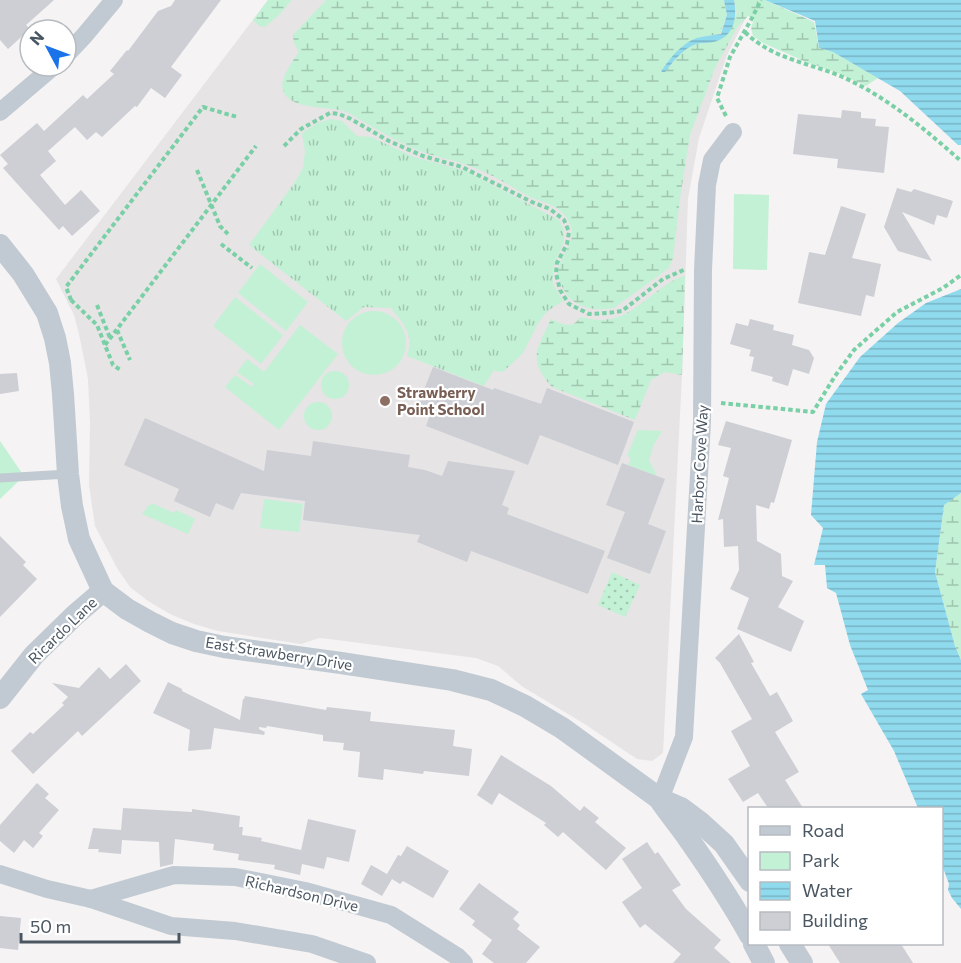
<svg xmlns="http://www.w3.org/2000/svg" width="961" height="963" font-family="Commissioner,sans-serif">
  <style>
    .education { fill: #e6e4e5 }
    .grass { fill: url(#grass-tufts) }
    .wetland { fill: url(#wetland-marsh) }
    .park { fill: #c3f1d5 }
    .garden { fill: url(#garden-dots) }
    .water { fill: url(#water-rules) }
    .building { fill: #cdcfd5 }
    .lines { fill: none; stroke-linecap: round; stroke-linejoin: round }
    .path { stroke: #7ad0a6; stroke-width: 4; stroke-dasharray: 4.5 3; stroke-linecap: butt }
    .service { stroke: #c1cad2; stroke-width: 9 }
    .minor { stroke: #c1cad2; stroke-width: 18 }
    .tertiary { stroke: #c1cad2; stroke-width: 22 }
    .education-dot { fill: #8d6e63; stroke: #fff; stroke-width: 2 }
    .labels { text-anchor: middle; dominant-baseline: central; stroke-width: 4.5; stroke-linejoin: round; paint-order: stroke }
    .education-label { font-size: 15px; font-weight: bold; fill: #785e54; stroke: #fff; text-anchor: start }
    .street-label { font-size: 15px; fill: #4a5661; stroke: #fff }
  </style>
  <defs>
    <pattern id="grass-tufts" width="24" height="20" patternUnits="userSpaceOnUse" patternTransform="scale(1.5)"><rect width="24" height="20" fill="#c3f1d5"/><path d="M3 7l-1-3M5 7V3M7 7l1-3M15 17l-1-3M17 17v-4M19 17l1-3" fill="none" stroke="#a0c6b0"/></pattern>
    <pattern id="wetland-marsh" width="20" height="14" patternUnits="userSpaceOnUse" patternTransform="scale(1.5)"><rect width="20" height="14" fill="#c3f1d5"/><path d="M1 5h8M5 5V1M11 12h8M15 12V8" fill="none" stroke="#a0c6b0"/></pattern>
    <pattern id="garden-dots" width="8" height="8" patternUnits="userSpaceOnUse" patternTransform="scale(1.5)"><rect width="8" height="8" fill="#c3f1d5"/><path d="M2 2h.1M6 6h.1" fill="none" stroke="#a0c6b0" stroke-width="1.8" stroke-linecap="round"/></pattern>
    <pattern id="water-rules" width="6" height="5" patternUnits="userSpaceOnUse" patternTransform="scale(1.5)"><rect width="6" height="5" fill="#90daee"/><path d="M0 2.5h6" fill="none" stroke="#78b4c4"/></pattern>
  </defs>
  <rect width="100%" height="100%" fill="#f5f3f3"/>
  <path class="education" d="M268,0h487l-28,55 -28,83 -11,60 -6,177 -19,378 -11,8 -15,-2 -54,-36 -60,-36 -25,-21 -22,-8 -147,-19 -10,-1 -18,6 -83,-13 -24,-7 -24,-10 -22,-13 -18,-14 -13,-19 -22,-42 -6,-41 1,-62 -2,-44 -9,-45 -5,-19 -18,-36z"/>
  <path class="grass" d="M331,119l11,2 15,15 14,1 43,20 52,14 93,49 5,10v11l-11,27v16l10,17 -14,9 -5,5 -7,10 -14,28 -19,18 -5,1 -5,-2 -10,16 -77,-30c7,-23 -3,-31 -16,-48l-27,-1 -18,14 -97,-76 46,-63 8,-14 2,-17 -3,-18 16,-10z"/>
  <g class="wetland">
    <path d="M268,0h24l-13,15 -14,12 -6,-1 -6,-6z"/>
    <path d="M326,0h398l3,15 -7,19 -10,2 -28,11 -17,25c9,-11 19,-26 34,-29 7,-1 14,-1 20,-3l18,-27 -3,-13h31l49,22 5,26 14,4 45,26 -12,8 -28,-13 -32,-11 -43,-19 -10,-7 -2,-8 3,-9 -6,-3 -10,10 -23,42 -25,67 -10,63 -7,60 -4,10 -55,40c-22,4 -44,-1 -53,-24 -1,-3 -2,-6 -3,-9 -1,-21 23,-31 10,-55 -2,-4 -6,-8 -9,-10 -9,-7 -20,-9 -29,-13 -18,-10 -35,-21 -53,-28 -22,-10 -47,-12 -69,-23 -15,-7 -30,-16 -44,-24 -7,-4 -14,-9 -20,-11 -18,-5 -50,-1 -60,-18 -7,-12 9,-32 15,-41l-5,-9 -1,-8z"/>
    <path d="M685,276l-3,99 -17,-3 -14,8 -16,40 -83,-33c-25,-28 -15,-38 -1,-68 11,5 22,11 29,-2 36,9 49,-4 76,-25 10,-7 17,-13 29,-16z"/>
    <path d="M961,493v167l-6,-14 -20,-74 9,-68z"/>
  </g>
  <g class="park">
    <path d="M734,194l35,1 -2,75 -34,-1z"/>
    <path d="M260,264l48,38 -22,29 -48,-38z"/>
    <path d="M235,297l48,38 -22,29 -48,-38z"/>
    <circle cx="374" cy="343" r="32"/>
    <path d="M300,325l38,29 -59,76 -54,-43 10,-12 17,12 2,-3 -17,-12 10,-13 17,13z"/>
    <circle cx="335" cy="385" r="14"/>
    <circle cx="318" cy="416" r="14"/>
    <path d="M638,430l24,1 -8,13 -5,16 8,16 -29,-11 3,-7 -4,-2z"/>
    <path d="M0,441l24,35 -24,23z"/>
    <path d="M264,499l39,5 -4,28 -39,-4z"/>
    <path d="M154,504l20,9 2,-3 19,9 -7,15 -46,-20 7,-9z"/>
  </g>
  <path class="garden" d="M612,572l28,13 -15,32 -27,-12z"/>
  <g class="water">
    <path d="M724,0h10c3,15 1,34 -15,40 -7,4 -16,2 -23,4 -14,5 -23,18 -31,28h-3v-2c9,-13 20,-27 35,-32 7,-2 16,-3 24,-4l6,-19z"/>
    <path d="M765,0h196v145h-3l-58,-54 -67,-39 -14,-4 -4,-27z"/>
    <path d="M961,289v204l-17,12 -9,67 20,74 6,14v249l-9,-11 -4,-8 1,-6 -7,-19v-57h-24l-24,-57 -33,-57 7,-4 -18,-45 -14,-52 -9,-5 -2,-23h-11l9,-37 -12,-13 6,-73 9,-38 34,-47 38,-34 28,-20z"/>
  </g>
  <g class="building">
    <path d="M0,0h54l-28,25 4,4 -22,20 -8,-9z"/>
    <path d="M175,0h46l-50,67 11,8 -17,23 -14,-10 -14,19 -2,-1 -33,31 -6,-5 -9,8 -12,-13 -27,24 8,10 -16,14 25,30 16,-15 19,21 -28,25 -9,-10 -4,4 -56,-62 5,-4 -8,-9 37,-32 7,8 39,-36 4,4 27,-25 -4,-3 17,-21 1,1 30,-40 13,-5z"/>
    <path d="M842,110l19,2v6l15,1 -1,7 14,1 -5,46 -47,-5 1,-9 -45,-5 5,-40 43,4z"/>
    <path d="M897,188l14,4 3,-3 39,12 -6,17 -10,-3 -3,10 -32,-13 30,49 -34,-10 -14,-24z"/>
    <path d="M841,206l25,8 -14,44 29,6 -7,33 -8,-2 -5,21 -63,-13 11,-51 16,3z"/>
    <path d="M750,319l24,6 -1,5 21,5 -2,10 17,5 5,8 -5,16 -16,-5 -5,17 -16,-5 1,-4 -22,-6 3,-14 -5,-1 2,-6 -21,-6 6,-21 12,3z"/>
    <path d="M433,367l60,23 1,-2 47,16 6,-16 87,34 -16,43 -78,-30 -12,30 -102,-39 4,-11 -14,-5z"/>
    <path d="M17,373l2,18 -19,3v-20z"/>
    <path d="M145,418l119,53 3,-21 44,6 2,-15 97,14 -2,12 17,3 17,6 6,-15 67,10 -13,34 7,3 -2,6 98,37 -17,43 -117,-43 -4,11 -50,-20 3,-7 -117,-15 2,-19 -64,-8 -8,17 -17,-7 -6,14 -36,-16 5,-12 -55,-24z"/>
    <path d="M726,421l66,19 -18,63 -3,-1 -2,7 -13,-4 1,36 24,13 1,22 11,5 -15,26 26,14 -13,31 -54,-23 12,-31 -19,-9 9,-19 -1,-24 -14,1 -1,-28 -5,1 11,-42 -6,-2 8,-28 -13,-3z"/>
    <path d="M622,463l43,16 -17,45 18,7 -16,43 -43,-16 18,-46 -19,-7z"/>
    <path d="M0,536l26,26 -3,3 14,14 -37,38z"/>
    <path d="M739,634l15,28 -3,1 19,33 7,-4 16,29 -18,11 24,40 -14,8 18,28h-35l-10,-15 -15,9 -15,-23 22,-13 -19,-35 21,-12 -32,-56 -5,-5z"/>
    <path d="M126,664l15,17 -59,55 -4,-5 -45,43 -22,-23 19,-19 3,2 31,-29 -2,-2 6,-6 -16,-14 27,5 20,-21 11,12z"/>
    <path d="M168,682l14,7v2l58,29 3,-21h1l1,-3 81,14 1,-3 44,5 -1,9 85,9 -2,16 19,3 -3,27 -45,-5 -1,3 -39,-5 -1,11 -25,-3 2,-25 -17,-2 1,-7 -21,-2v-6l-56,-9 -1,2 -7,-1v2l6,3 -1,3 -50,-7 -3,21 -23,2 2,-21 -37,-17z"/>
    <path d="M501,755l50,31 29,25 4,-5 15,12 -4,4 31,26 -20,22 -43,-38 -5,5 -14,-12 2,-2 -47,-30 -7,12 -15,-10z"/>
    <path d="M37,783l12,11 -4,4 14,12 -20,23 4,3 -10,12 -9,-8 -10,13 -14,-12v-16z"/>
    <path d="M123,808l69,4v-3l48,7 -1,11h4l-1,8 20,3 -1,3 40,9 7,-31 48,11 -7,32 -22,-5 -3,12 -22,-5 -2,11 -26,-6 1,-4 -37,-5 1,-6 -26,-4 1,-6 -39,-5 -2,25 -13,3 -1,-25 -37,-2 -1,14 -23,-2 1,-3h-11l5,-21 28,2z"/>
    <path d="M647,842l8,12 3,-2 23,33 -9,5 14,19 35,31 -7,8 17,15h-58l8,-9 -36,-30 -5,4 -18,-26 20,-14 -20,-29z"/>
    <path d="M407,846l42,25 -16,27 -30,-17 -3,3 -8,-5 -10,17 -21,-12 10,-19 16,9 11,-19 3,1z"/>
    <path d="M479,883l40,29 -6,7 7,6 -3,4 23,18 -14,16h-32l-12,-9 10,-14 -20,-15 3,-4 -16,-12z"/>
    <path d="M0,916l21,2 -3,32 -18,-2z"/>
    <path d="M828,944h73l12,19h-73z"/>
  </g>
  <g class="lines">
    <g class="path">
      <path d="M745,32c30,30 72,31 108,50 40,20 75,50 108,79"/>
      <path d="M726,116l-9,-18 13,-41 22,-39 9,-18"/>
      <path d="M284,146l17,-17 29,-16 9,1 12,5 38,22 34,15 39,11 70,35 18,7 14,11 5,12 -2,12 -10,19 -1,10 4,17 9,14 20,10 19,-1 14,-2 41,-32 23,-10"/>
      <path d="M197,170l23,56 8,8"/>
      <path d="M221,244l31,24"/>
      <path d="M71,300l-5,-13 137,-180 34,10"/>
      <path d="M71,300l26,25 16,40 9,6"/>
      <path d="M97,305l13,33"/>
      <path d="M117,330l13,30"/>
      <path d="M105,345l151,-199"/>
      <path d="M721,403l92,9 22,-36 19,-26 43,-38 46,-24 18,-13"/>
    </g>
    <path class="service" d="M0,478l68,-4"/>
    <g class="minor">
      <path d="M66,55l18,-19 30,-36"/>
      <path d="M0,112l54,-46"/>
      <path d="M660,799l24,-62 18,-315 1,-152 4,-85 5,-25 21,-28"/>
      <path d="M0,874l47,15 44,10 80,27 64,5 77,13 55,19"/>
      <path d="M91,899l83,-24 61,2 70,14 86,24 67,42 6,6"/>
    </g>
    <g class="tertiary">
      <path d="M0,245l23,29 24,39 8,25 5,25 3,31 5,80 4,32 7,33 24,52 24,18 23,13 22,11 24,8 28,6 117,16 111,17 39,10 34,16 37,22 98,71 21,9 20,15 23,21 26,37"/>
      <path d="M0,698l34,-43 41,-40 28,-24"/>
      <path d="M660,800c10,15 21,27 30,41 21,30 42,62 60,94"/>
      <path d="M754,944l10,19"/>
      <path d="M790,944l12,19"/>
    </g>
  </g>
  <circle class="education-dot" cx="385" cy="401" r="6"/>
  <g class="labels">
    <g class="education-label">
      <text x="397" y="392">Strawberry<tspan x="397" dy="17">Point School</tspan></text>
    </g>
    <g class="street-label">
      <text transform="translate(699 464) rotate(-87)">Harbor Cove Way</text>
      <text transform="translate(62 630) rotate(-44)">Ricardo Lane</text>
      <text transform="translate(279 653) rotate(9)">East Strawberry Drive</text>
      <text transform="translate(302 893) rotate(13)">Richardson Drive</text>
    </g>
  </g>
  <rect x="748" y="807" width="195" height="138" fill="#ffffff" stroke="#b7bbc0" stroke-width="1.5"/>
  <rect x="760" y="826" width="30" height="9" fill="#c1cad2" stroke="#b7bbc0" stroke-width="1.5"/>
  <text x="802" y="837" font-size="18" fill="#4a5661">Road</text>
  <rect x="760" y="852" width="30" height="18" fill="#c3f1d5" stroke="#b7bbc0" stroke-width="1.5"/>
  <text x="802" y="867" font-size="18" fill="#4a5661">Park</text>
  <rect x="760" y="882" width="30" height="18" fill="url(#water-rules)" stroke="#b7bbc0" stroke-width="1.5"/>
  <text x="802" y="897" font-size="18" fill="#4a5661">Water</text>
  <rect x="760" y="912" width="30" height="18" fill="#cdcfd5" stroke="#b7bbc0" stroke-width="1.5"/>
  <text x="802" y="927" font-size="18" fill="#4a5661">Building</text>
  <g transform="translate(48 48) rotate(311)"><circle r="28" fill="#ffffff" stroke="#b7bbc0" stroke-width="1.5"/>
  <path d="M0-4.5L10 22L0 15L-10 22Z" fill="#1a73e8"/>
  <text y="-9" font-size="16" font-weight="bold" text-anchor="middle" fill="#4a5661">N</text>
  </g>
  <path d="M21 933v9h158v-9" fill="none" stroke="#4a5661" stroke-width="3"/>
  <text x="30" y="933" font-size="18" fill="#4a5661" stroke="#ffffff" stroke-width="4.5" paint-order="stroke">50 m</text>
</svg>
